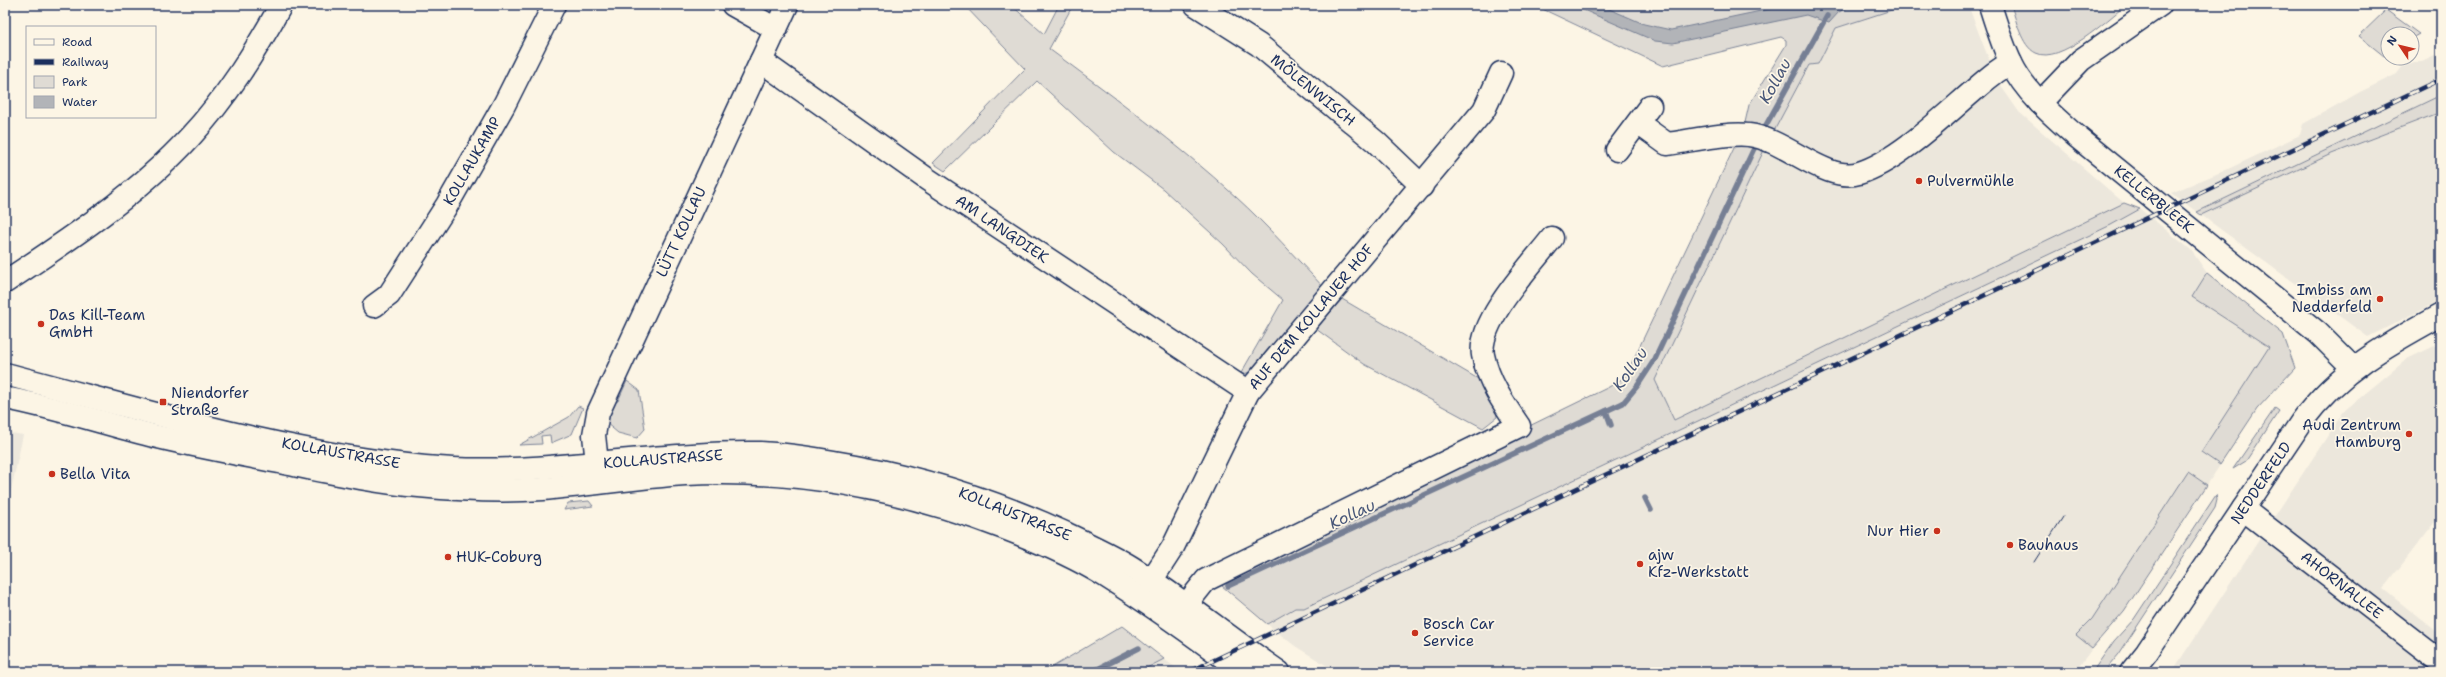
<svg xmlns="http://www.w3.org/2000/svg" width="2446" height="677" font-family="'Shantell Sans',sans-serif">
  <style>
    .built { fill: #ece7dc }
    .green { fill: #dfdbd4; stroke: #7d8599 }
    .water { fill: #b2b4b8; stroke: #767f94 }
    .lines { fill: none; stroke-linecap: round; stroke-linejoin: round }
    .stream { stroke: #767f94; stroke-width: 5.5 }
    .minor-casing { stroke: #1b2f5e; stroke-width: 25 }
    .major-casing { stroke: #1b2f5e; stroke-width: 25 }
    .minor { stroke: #fcf5e5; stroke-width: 22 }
    .major { stroke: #fcf5e5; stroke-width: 22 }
    .tram { stroke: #1b2f5e; stroke-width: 1 }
    .rail-casing { stroke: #1b2f5e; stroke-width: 4.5 }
    .rail { stroke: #fcf5e5; stroke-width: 3; stroke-dasharray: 9; stroke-linecap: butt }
    .poi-dot { fill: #c8321e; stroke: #fcf5e5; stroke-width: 1.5 }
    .labels { text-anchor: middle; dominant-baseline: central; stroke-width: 3.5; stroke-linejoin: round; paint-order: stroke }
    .street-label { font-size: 15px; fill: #1b2f5e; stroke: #fcf5e5 }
    .poi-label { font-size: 15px; fill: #1b2f5e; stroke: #fcf5e5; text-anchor: start }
    .water-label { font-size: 16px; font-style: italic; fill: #485779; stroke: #fcf5e5 }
  </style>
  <rect width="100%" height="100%" fill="#fcf5e5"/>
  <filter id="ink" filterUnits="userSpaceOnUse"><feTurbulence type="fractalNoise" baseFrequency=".025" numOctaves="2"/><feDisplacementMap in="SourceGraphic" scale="8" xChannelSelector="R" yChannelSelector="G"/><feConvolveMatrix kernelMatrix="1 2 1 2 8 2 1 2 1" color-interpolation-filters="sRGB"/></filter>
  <g filter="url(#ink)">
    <g class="built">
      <path d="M1907,5h61l18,47 17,37 16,23 105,91 -450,217 -19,-40 111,-234 43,-81 9,-1 18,-36z"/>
      <path d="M2441,53v43l-244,116 -26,-19 55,-23 74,-35 3,-11 57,-32 37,-18 5,-7 12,-5h8z"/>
      <path d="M2441,112v188l-73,37 -167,-122 128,-60z"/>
      <path d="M2140,209l51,41 16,23 76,61 12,34 -38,41 -133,202 -20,21 -29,40h-738l-42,-26 -28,-22 28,-16h9l807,-383z"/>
      <path d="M2441,343v171l-58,75 58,46v37h-269l172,-261 63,-52z"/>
      <path d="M5,432l18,3 -18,83z"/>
      <path d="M1164,659l17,13h-42z"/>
    </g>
    <g class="green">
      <path d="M964,5h47l33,29 15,-29h14l-24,44c64,47 128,94 187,148 32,29 60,61 89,92l-68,81 -17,5 43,-75 -31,-26 -29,-30 -60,-55 -49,-37 -77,-71 -92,90 -12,-8 92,-94z"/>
      <path d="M1534,5h373l-71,23 -18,36 -9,1 -43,81 -111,234 19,40 450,-217 16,6 -29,16 -807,383h-9l-28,16 -52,-44 394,-193 16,-10 119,-250 5,-22 37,-60v-5l-5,-3 -118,29z"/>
      <path d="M2011,5h115c-18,14 -66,60 -90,48 -15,-7 -20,-34 -25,-48z"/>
      <path d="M2386,10l33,24 -7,4v-4h-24v19l-4,3 -25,-20z"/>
      <path d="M2441,95v17l-112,43 -128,60 -4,-3z"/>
      <path d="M2207,273l76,61 12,34 -38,41 -37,56 -19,-13 68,-105 -77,-50z"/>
      <path d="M1342,299l143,84 9,17 3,17 -14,11 -119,-64 -48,-35z"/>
      <path d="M627,381l12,9 6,39 -8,9 -19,-5 -12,-10 4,-20 8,-2z"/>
      <path d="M578,406l5,2 -11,26 -21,9 -1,-8 -9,1 1,8 -23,1 50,-28z"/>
      <path d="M2275,408l4,3 -33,50 -13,8z"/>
      <path d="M2188,472l19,13 -83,126 -32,37 -16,-13 16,-16z"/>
      <path d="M2216,495l1,5 -2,8 -96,146 -15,18 -9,-4 19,-27 20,-22z"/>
      <path d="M589,501l4,5 -29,4 4,-7z"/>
      <path d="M1122,626l42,33 -25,13h-95z"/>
    </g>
    <path class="water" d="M1572,5h28l44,19 27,6 118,-25h63l-13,7 -10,11 -23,-8 -133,28 -18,-2z"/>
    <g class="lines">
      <g class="stream">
        <path d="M1761,134l66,-118"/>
        <path d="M1606,411l5,14"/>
        <path d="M1645,498l6,12"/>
        <path d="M1228,586l395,-183 15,-18 17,-26 102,-217"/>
        <path d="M1092,672l47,-24"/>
      </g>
      <defs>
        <g id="minor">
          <path d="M733,5l43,24"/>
          <path d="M1196,5l63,40 117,97 46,44"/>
          <path d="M1990,5c6,19 12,39 21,58 14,29 41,52 65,73l242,197 35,35"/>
          <path d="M761,61l166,118 321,213"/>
          <path d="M2040,103l41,-43 79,-55"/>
          <path d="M1638,123l29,21c23,-3 61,-12 82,-9 36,4 76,48 110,38 37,-11 84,-56 113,-81 13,-11 24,-22 39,-29"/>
          <path d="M1617,150l33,-44"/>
          <path d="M5,282c64,-42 134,-89 185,-145 37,-40 65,-85 91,-132"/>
          <path d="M374,306l15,-11 58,-90 57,-100 50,-100"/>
          <path d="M597,463l-3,-28 4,-22 189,-408"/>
          <path d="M2243,509l198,153"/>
          <path d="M1151,581l22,-34 75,-155 236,-282 17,-37"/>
          <path d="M1186,605l20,-25 313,-154c-15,-22 -31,-45 -36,-71 -6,-33 49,-91 69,-117"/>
        </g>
        <g id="major">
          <path d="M5,374c139,36 277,79 420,93 113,11 223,-16 336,-14 24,1 49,5 73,9 81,13 157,37 231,71 22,11 45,21 66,34 51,32 98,71 148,105"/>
          <path d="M5,398c49,9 97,25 145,37 44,11 89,19 134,28 45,9 90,19 135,23 41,4 83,6 124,3 47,-4 95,-12 142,-15 110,-6 217,15 319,54 34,13 69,28 100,47 48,30 94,63 139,97"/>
          <path d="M2131,672l16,-20 155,-231c38,-51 84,-76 139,-106"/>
        </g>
      </defs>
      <use href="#minor" class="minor-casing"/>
      <use href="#major" class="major-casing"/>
      <use href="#minor" class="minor"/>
      <use href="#major" class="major"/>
      <path class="tram" d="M2034,562l29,-45"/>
      <defs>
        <path id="rail" d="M1189,672l1252,-593"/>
      </defs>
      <use href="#rail" class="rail-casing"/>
      <use href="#rail" class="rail"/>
    </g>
  </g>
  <g class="poi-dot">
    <circle cx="1919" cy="181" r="4"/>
    <circle cx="2380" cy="299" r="4"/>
    <circle cx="41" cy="324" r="4"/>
    <rect x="159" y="398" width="8" height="8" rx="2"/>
    <circle cx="2409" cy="434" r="4"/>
    <circle cx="52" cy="474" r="4"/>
    <circle cx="1937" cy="531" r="4"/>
    <circle cx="2010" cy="545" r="4"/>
    <circle cx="448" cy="557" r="4"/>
    <circle cx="1640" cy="564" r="4"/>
    <circle cx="1415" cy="633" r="4"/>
  </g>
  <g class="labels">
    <g class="street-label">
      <text transform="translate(1313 90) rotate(39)">MÖLENWISCH</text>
      <text transform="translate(472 161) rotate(-60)">KOLLAUKAMP</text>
      <text transform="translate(2154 199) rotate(39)">KELLERBLEEK</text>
      <text transform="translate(1002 229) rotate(34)">AM LANGDIEK</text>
      <text transform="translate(681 232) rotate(-65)">LÜTT KOLLAU</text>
      <text transform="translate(1311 317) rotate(-50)">AUF DEM KOLLAUER HOF</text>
      <text transform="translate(341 453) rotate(10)">KOLLAUSTRASSE</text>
      <text transform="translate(663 459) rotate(-4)">KOLLAUSTRASSE</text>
      <text transform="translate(2261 483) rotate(-56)">NEDDERFELD</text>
      <text transform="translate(1015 514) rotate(22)">KOLLAUSTRASSE</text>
      <text transform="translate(2342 585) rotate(38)">AHORNALLEE</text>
    </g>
    <g class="poi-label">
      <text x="1927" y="181">Pulvermühle</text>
      <text x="2372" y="290" text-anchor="end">Imbiss am<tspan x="2372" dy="17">Nedderfeld</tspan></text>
      <text x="49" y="315">Das Kill-Team<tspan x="49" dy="17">GmbH</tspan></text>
      <text x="171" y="393">Niendorfer<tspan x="171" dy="17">Straße</tspan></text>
      <text x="2401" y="425" text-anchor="end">Audi Zentrum<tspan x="2401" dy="17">Hamburg</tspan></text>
      <text x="60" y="474">Bella Vita</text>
      <text x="1929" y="531" text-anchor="end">Nur Hier</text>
      <text x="2018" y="545">Bauhaus</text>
      <text x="1648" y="555">ajw<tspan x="1648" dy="17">Kfz-Werkstatt</tspan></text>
      <text x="456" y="557">HUK-Coburg</text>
      <text x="1423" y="624">Bosch Car<tspan x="1423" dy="17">Service</tspan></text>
    </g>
    <g class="water-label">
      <text transform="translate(1775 81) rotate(-61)">Kollau</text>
      <text transform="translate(1630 369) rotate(-55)">Kollau</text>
      <text transform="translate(1352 514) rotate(-25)">Kollau</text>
    </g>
  </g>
  <rect width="2446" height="677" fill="none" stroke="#fcf5e5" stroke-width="20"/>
  <rect x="10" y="10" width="2426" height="657" fill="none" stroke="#1b2f5e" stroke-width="1.5" filter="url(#ink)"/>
  <rect x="26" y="26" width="130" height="92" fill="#fcf5e5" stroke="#a2a6af"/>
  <rect x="34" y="39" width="20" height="6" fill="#fcf5e5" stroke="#a2a6af"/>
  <text x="62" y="46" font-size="12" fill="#1b2f5e">Road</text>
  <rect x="34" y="59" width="20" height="6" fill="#1b2f5e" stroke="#a2a6af"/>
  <text x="62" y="66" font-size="12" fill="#1b2f5e">Railway</text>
  <rect x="34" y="76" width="20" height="12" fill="#dfdbd4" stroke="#a2a6af"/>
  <text x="62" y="86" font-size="12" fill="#1b2f5e">Park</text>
  <rect x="34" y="96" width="20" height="12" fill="#b2b4b8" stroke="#a2a6af"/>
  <text x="62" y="106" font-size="12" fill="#1b2f5e">Water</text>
  <g transform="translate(2400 46) rotate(305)"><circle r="19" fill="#fcf5e5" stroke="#a2a6af"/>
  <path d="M0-3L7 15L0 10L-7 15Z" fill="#c8321e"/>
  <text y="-6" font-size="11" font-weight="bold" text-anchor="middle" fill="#1b2f5e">N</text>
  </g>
</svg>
